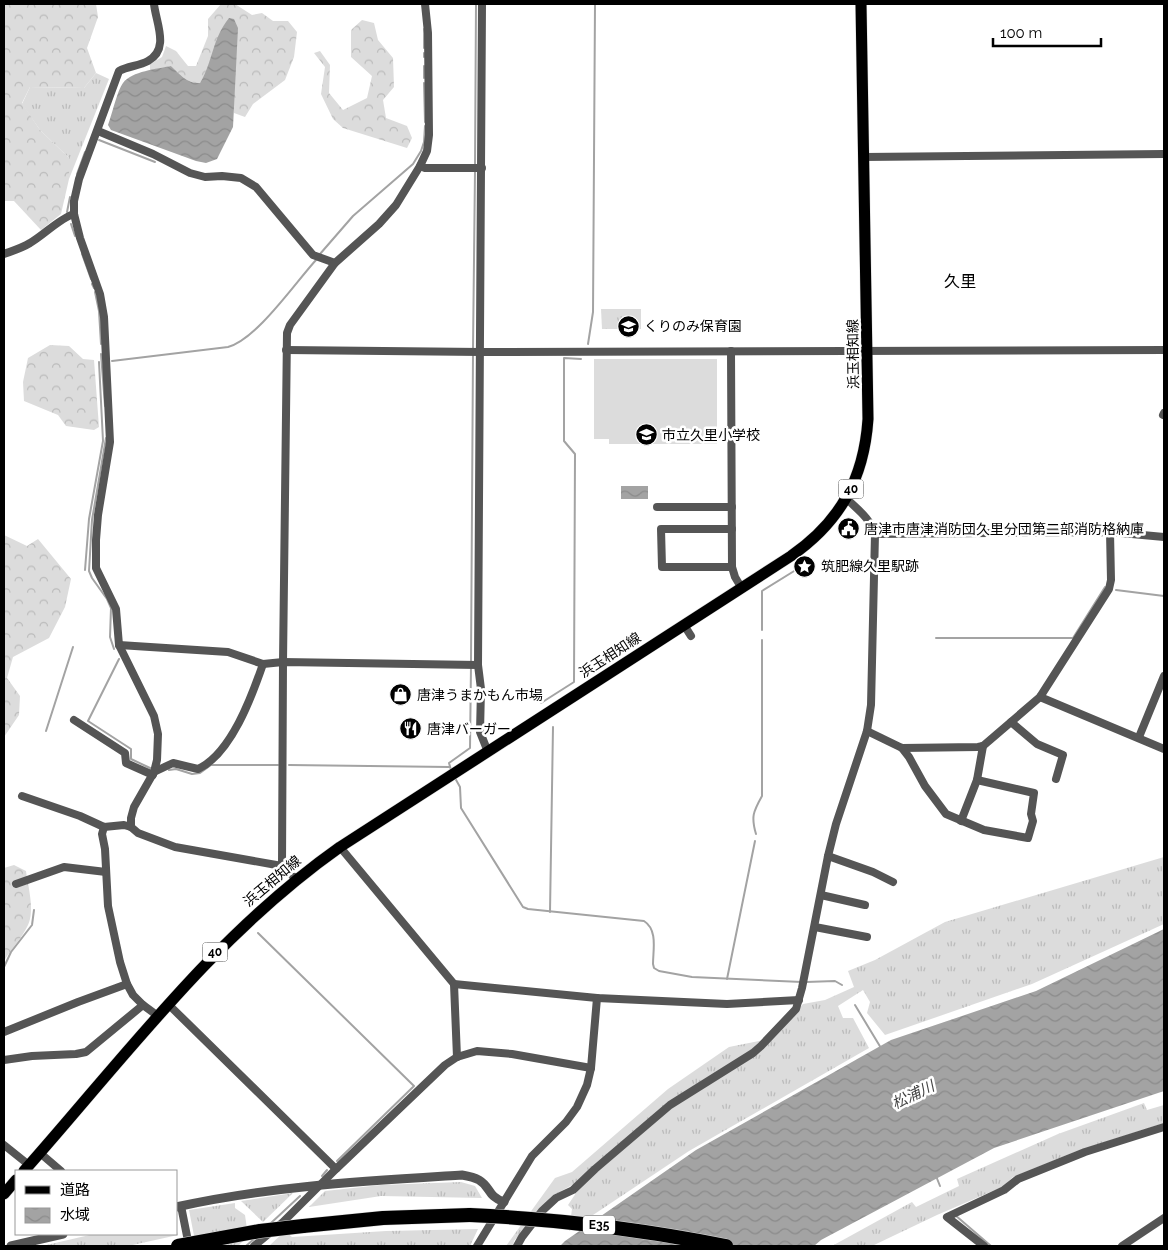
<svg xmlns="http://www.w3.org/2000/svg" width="1168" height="1250" font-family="Raleway,'Noto Sans JP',sans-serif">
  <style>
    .grass { fill: url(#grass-tufts) }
    .forest { fill: url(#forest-crowns) }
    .pitch { fill: #dcdcdc }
    .water { fill: url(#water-waves) }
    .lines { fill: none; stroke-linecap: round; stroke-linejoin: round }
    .stream { stroke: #a3a3a3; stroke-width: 2 }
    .primary-casing { stroke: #dbdbdb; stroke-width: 12 }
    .motorway-casing { stroke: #dbdbdb; stroke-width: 15 }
    .minor { stroke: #555; stroke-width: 8 }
    .tertiary { stroke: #555; stroke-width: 9 }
    .primary { stroke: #000; stroke-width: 11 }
    .motorway { stroke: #000; stroke-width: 14 }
    .motorway-bridge-casing { stroke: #dbdbdb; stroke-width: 15; stroke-linecap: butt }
    .motorway-bridge { stroke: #000; stroke-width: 14 }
    .labels { text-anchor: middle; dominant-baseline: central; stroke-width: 5; stroke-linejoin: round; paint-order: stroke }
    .shield { fill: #fff; stroke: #4c4c4c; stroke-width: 1 }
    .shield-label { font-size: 12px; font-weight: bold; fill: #000 }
    .poi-label { font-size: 14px; fill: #000; stroke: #fff; text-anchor: start }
    .street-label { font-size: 14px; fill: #000; stroke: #fff }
    .water-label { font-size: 15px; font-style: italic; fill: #444; stroke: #fff }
    .quarter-label { font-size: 16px; fill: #000; stroke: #fff }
  </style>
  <defs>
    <pattern id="grass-tufts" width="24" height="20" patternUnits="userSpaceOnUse" patternTransform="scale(1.25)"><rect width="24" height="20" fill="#dcdcdc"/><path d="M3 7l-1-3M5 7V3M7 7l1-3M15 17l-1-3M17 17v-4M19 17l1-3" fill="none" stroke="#bbb"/></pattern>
    <pattern id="forest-crowns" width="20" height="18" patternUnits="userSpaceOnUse" patternTransform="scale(1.25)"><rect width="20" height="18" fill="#dcdcdc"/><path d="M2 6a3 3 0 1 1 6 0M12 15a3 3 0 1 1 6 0" fill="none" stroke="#bbb"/></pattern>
    <pattern id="water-waves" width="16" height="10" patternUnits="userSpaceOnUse" patternTransform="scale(1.25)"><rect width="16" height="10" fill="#a3a3a3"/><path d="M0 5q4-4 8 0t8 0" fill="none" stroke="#8b8b8b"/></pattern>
  </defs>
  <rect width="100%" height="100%" fill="#fff"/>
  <g class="grass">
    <path d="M96,73l13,6 -40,100v-21l-29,-28 -18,-26 8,-17 54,1z"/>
    <path d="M601,309h40v20h-39z"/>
    <path d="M1164,857v67l-132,60 -147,51 -18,-22 3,-11 -7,-12 -25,16 5,12h10l16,30 -180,103 -120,80 3,-22 -4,-4 10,-15 -6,-5 -21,12 -37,44 -1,5h-7l49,-68 17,-6 96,-83 61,-42 45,-9 29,-34 22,-4 29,-13 -6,-16 27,-11 70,-38z"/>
    <path d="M1144,1103l3,7 17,-5v18l-87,28 -64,26 -11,10 -65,28 -65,31h-40l80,-44 4,5 43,-21 -2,-7 101,-45z"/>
    <path d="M461,1182l14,4 7,12 -101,-2 -72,11 16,-16 56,-6z"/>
    <path d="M293,1193l-30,29 -22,-21z"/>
    <path d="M235,1203v5l10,7 3,21 -10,10h-42l-7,-36z"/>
    <path d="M176,1228l2,7 -50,11h-86l52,-12h82z"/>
    <path d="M478,1229l-8,17h-201l16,-15 7,6 94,-6z"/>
  </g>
  <g class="forest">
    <path d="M4,4h92l2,13 -11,31 9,25 -12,15 -54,-1 -8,16 18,27 29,28v21l-8,35 -20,16 -27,-29h-10z"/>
    <path d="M221,4h14l17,11 10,-2 11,8h15l9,11 -3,25 -9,23 -32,24 -8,13 -11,-4 -1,-26 -28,-12 -5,8c-13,1 -20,-9 -29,-17l-21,5v-7l12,-7 4,-11 10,5 12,15h8l12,-30v-17z"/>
    <path d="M362,20l12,3 4,17 15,18 1,29 -11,13 3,18 21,8 5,12 -5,10 -64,-20 -10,-9 -12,-25 4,-27 -11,-14 6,-2 10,14 -1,28 14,17 24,-12 5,-22 -21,-19v-27z"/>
    <path d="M50,345l19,1 14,13 11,1 5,67 -5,3 -28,-4 -8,-11 -34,-14 -1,-19 5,-24z"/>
    <path d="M4,535l23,11 11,-7 33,40 -6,28 -16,31 -36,19 -6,21 13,18 -1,19 -15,22z"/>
    <path d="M14,865l12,6c2,15 9,40 2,54 -6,13 -17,24 -24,36v-93z"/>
  </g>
  <path class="pitch" d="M594,359h123v85h-108v-5h-15z"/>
  <g class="water">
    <path d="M229,18l5,1 4,9 -5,99 -16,32 -11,4 -10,-2 -85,-31 -3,-5c4,-10 9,-34 15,-42 9,-12 34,-14 48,-17 9,8 16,18 29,17 13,-22 12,-44 29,-65z"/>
    <rect x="621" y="486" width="27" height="13"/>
    <path d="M1164,929v162l-170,57 -173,92 -7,6h-254l5,-5 131,-91 195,-110 145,-49z"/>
  </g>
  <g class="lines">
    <g class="stream">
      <path d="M424,29v19"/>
      <path d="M424,53v4"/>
      <path d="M424,66v12"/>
      <path d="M424,83l1,39"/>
      <path d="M99,140l56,22"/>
      <path d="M475,166l1,-162"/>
      <path d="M77,174l8,-22"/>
      <path d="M67,212l3,-15"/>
      <path d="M71,224l4,12"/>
      <path d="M82,254l9,25"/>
      <path d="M320,254l33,-38 60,-52 8,-13 3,-9 1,-16"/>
      <path d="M92,284l2,4"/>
      <path d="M95,292l4,19 2,33"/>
      <path d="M588,344l5,-32 2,-308"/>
      <path d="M473,349l2,-178"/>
      <path d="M101,354l4,52"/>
      <path d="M112,361l116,-14c29,-8 67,-64 88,-87"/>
      <path d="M106,438l-14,82 -3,51 3,7 15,21 4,9 -1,29 4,12"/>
      <path d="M85,570l4,-51 14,-78 -4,-79"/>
      <path d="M1116,590l48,6"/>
      <path d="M762,630v-39l37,-23"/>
      <path d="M936,638h137l32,-51"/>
      <path d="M119,659l-31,62 43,28v10l19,9"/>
      <path d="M471,661l2,-307"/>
      <path d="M541,703l33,-21 1,-228 -11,-13v-83l17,1"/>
      <path d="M46,731l27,-84"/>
      <path d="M289,765l160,2"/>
      <path d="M169,770l7,-1 16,5 8,-1 11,-8h67"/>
      <path d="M451,770l-2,-7 21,-15 1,-82"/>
      <path d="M455,778l5,9 1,21 62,99 5,2 116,12c14,9 9,29 9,43l1,4 5,3 33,6 110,5"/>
      <path d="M756,834c-5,-17 -3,-22 6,-38v-156"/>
      <path d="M550,912l3,-185"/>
      <path d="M258,933l156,153 -77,75"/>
      <path d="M4,967l7,-15 21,-27 2,-15"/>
      <path d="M727,979l28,-138"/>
      <path d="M806,982l29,-1 7,4"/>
      <path d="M855,1005l26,43"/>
      <path d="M322,1176l5,-6"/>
      <path d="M936,1176l4,10"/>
      <path d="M955,1215l36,31"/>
      <path d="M271,1223l29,-27"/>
      <path d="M246,1246l8,-7"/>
    </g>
    <defs>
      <g id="primary">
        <path d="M24,1171c101,-114 190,-235 316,-324l451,-291c49,-34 73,-77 77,-137l-7,-415"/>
        <path d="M4,1194l12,-14"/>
      </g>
      <path id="motorway" d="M303,1226l80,-8 87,-3"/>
    </defs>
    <use href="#primary" class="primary-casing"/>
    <use href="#motorway" class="motorway-casing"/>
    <g class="minor">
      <path d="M482,4l-4,661 3,24 -1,43 8,20"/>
      <path d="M98,131l55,23 37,19 15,4 17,-1 19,2 15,9 57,68 22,8"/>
      <path d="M864,157l300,-3"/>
      <path d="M420,166l5,2h57"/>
      <path d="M4,254c8,-3 18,-6 26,-11 14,-8 30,-25 44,-29"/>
      <path d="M286,350l195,2 683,-2"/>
      <path d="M731,351l1,216 3,10 6,10"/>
      <path d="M1163,415l1,-2"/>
      <path d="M657,507h75"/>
      <path d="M732,529h-71l1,38h70"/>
      <path d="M875,534l235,-2 54,5"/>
      <path d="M684,625l7,11"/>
      <path d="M119,645l109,7 35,12 20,-2 195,3"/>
      <path d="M1040,697l124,52"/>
      <path d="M74,720l51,33 1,10 27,12"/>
      <path d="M1011,722l26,22 26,11 -7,24"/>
      <path d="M867,731l35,17 76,-1 5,-1 57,-49 69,-108 2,-9 -1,-48"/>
      <path d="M1139,737l25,-61"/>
      <path d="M902,748l7,9 16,29 21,28 38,16 44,8 5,-17 -2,-7 3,-21 -57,-13"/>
      <path d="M154,772l19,-9 25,6c33,-15 54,-73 65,-105"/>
      <path d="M22,796l58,20 24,11 20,-2 7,2 7,6 37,14 107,19 14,13"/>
      <path d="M961,821l16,-41 6,-34"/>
      <path d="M104,827l-2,7 3,15 3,57 12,56 7,22 6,11 10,10 15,11"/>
      <path d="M131,827v-9l3,-11 20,-35 3,-12 1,-26 -4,-18 -35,-71 -3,-36 -20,-41v-28l2,-25 12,-73 -6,-125 -4,-23 -20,-56 -6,-24v-13l5,-22 40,-108c9,-5 20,-5 29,-10 22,-12 8,-38 6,-57"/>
      <path d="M340,847l114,137 3,73"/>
      <path d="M828,856l45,16 20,10"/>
      <path d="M282,866l1,-204 4,-329 3,-8 45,-62 44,-39 17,-19 24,-39 7,-15 2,-16 -1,-102 -3,-29"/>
      <path d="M16,884l48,-17 42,5"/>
      <path d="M821,895l44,10"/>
      <path d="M815,927l52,10"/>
      <path d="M454,984l143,14 130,6 72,-4"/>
      <path d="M168,1004l168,165"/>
      <path d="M4,1032l74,-30 49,-18"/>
      <path d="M4,1060l28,-4 44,-2 10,-2 57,-47"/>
      <path d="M4,1145l25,20"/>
      <path d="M40,1153l21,18"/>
      <path d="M181,1206l8,40"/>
      <path d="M254,1246l29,-24 53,-53 109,-104 12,-8 20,-6 35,3 79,14"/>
      <path d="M477,1246l55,-90 34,-34 11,-15 10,-22 4,-17 6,-70"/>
      <path d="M517,1246l5,-9 20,-26 14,-13 17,-8 22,-21 75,-64 83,-52 8,-7 35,-37 6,-21 26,-132 8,-32 31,-93 4,-26 4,-171c-5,-16 -17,-24 -28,-35"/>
      <path d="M984,1246l-37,-29 57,-27 14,-11 67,-27 79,-25"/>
      <path d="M1122,1246l42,-28"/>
    </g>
    <g class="tertiary">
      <path d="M176,1207c94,-21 190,-26 286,-32 6,1 12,2 17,5 12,7 8,16 25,22"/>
      <path d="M11,1246l52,-12"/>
    </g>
    <use href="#primary" class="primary"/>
    <use href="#motorway" class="motorway"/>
    <defs>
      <g id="motorway-bridge">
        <path d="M470,1215c86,4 171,14 256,31"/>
        <path d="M178,1246l82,-15 43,-5"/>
      </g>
    </defs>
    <use href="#motorway-bridge" class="motorway-bridge-casing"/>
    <use href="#motorway-bridge" class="motorway-bridge"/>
  </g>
  <defs>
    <symbol id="school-disc" viewBox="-11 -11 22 22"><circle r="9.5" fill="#000" stroke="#fff"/><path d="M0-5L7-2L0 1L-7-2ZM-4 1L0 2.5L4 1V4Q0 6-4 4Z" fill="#fff"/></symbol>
    <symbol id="civic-disc" viewBox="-11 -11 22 22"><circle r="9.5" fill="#000" stroke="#fff"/><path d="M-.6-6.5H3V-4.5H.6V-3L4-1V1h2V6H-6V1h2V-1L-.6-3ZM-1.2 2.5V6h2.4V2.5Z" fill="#fff"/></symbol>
    <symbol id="sight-disc" viewBox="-11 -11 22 22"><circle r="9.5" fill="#000" stroke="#fff"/><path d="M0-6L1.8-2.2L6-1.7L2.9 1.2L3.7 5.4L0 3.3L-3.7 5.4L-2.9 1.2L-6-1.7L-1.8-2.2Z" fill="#fff"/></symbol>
    <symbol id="shop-disc" viewBox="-11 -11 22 22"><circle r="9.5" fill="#000" stroke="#fff"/><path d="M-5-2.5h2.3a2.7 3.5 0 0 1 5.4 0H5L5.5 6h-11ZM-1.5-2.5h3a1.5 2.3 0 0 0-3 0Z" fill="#fff"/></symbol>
    <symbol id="restaurant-disc" viewBox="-11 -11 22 22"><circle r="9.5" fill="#000" stroke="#fff"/><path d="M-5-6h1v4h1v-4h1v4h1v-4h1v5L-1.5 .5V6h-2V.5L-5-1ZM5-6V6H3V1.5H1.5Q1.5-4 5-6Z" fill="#fff"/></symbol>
  </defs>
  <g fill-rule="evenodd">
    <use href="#school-disc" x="616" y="314" width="25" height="25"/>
    <use href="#school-disc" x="634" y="422" width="25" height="25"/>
    <use href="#civic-disc" x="836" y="516" width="25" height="25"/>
    <use href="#sight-disc" x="792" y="554" width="25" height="25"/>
    <use href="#shop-disc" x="388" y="682" width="25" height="25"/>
    <use href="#restaurant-disc" x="398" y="716" width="25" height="25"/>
  </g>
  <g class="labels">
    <g class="shield">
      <rect x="838.5" y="479.5" width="25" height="19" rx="4"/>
      <rect x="202.5" y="942.5" width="25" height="19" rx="4"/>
      <rect x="583" y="1215.5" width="32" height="19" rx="4"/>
    </g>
    <g class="shield-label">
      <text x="851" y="489">40</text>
      <text x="215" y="952">40</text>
      <text x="599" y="1225">E35</text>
    </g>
    <g class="poi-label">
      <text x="644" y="326">くりのみ保育園</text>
      <text x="662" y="435">市立久里小学校</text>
      <text x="864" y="529">唐津市唐津消防団久里分団第二部消防格納庫</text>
      <text x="821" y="566">筑肥線久里駅跡</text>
      <text x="417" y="695">唐津うまかもん市場</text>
      <text x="427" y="729">唐津バーガー</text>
    </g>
    <g class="street-label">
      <text transform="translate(853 354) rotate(-91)">浜玉相知線</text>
      <text transform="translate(610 655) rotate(-33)">浜玉相知線</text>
      <text transform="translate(272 881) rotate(-40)">浜玉相知線</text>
    </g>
    <g class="water-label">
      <text transform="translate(913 1095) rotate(-26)">松浦川</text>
    </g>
    <g class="quarter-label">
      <text x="960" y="281">久里</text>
    </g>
  </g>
  <rect width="1168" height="1250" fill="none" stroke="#000000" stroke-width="10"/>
  <rect x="15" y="1170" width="162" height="65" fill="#ffffff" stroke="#999999"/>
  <rect x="25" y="1186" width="25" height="8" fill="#000000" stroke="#999999"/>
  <text x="60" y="1195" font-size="15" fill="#000000">道路</text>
  <rect x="25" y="1208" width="25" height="15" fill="url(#water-waves)" stroke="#999999"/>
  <text x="60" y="1220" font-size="15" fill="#000000">水域</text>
  <path d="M993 38v8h108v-8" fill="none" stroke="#000000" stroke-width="2.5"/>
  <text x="1000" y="38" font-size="15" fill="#000000" stroke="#ffffff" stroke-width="4" paint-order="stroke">100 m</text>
</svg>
